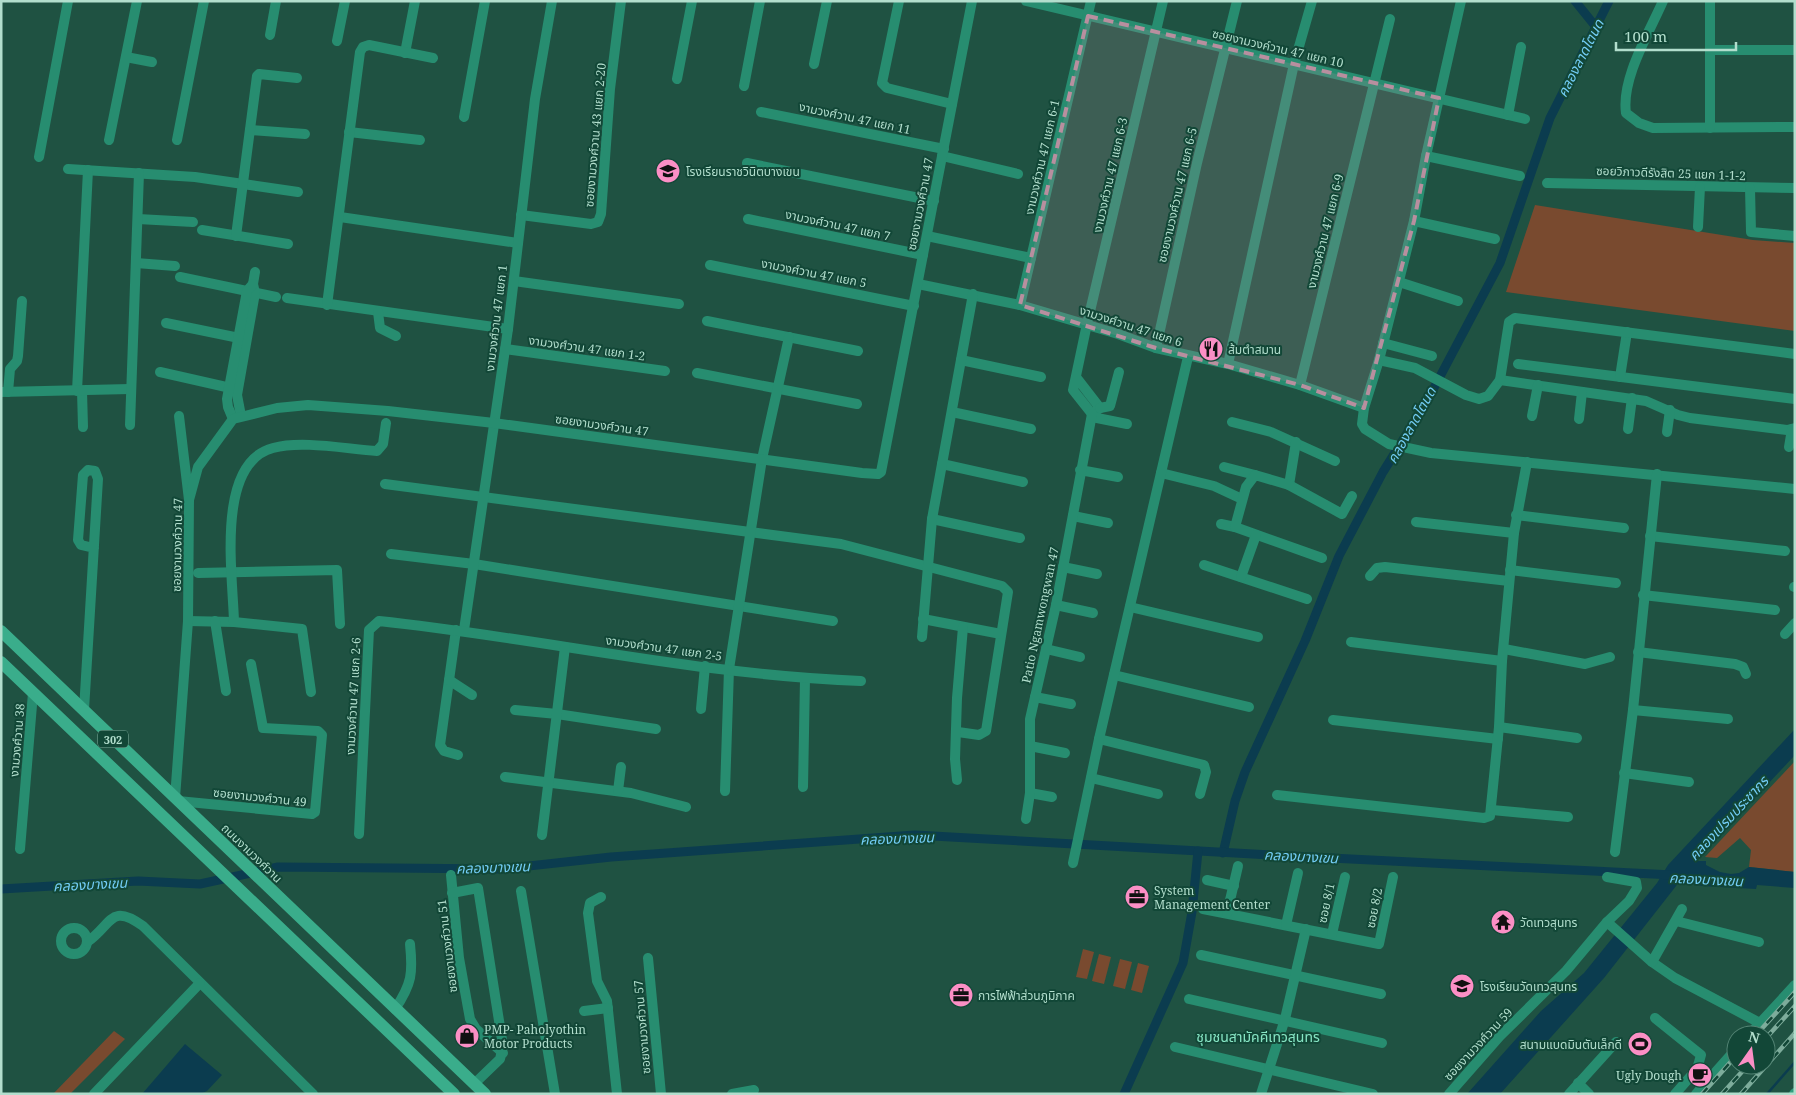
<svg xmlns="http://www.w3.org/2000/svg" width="1796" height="1095" font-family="'Noto Serif','Noto Sans Thai',serif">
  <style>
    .green { fill: #794a2f }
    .water { fill: #0b3c4f }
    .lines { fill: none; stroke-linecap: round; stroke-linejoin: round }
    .stream { stroke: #0b3c4f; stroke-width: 2.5 }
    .canal { stroke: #0b3c4f; stroke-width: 9 }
    .minor { stroke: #278d70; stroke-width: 10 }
    .tertiary { stroke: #278d70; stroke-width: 10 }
    .secondary { stroke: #319d7e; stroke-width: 10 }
    .primary { stroke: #3aad8b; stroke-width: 12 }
    .rail-casing { stroke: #7dac9b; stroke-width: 4.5 }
    .rail { stroke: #124737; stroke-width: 2.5; stroke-dasharray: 8; stroke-linecap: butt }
    .marked { fill: #b88f9f; fill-opacity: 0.2; stroke: #b88f9f; stroke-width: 4; stroke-dasharray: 10 6; stroke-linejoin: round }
    .labels { text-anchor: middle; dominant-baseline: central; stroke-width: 4; stroke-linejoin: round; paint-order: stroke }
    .shield { fill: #124737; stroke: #82b1a0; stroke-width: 1 }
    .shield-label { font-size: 11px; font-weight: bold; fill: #b2decd }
    .street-label { font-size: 12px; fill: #b2decd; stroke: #124737 }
    .poi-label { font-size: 12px; fill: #b2decd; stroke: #124737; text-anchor: start }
    .water-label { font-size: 14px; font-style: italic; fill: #73cdf6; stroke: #124737 }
    .neighbourhood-label { font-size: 14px; fill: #87e5c4; stroke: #124737 }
  </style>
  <rect width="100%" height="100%" fill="#1f5242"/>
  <g class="green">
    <path d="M1535,205l218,35 42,3v88l-289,-39z"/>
    <path d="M1795,761v111l-46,-5 2,-17 -11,-12 -23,20 -12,-1z"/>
    <path d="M1083,949l11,3 -7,27 -11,-2z"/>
    <path d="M1099,954l12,3 -7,27 -12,-3z"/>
    <path d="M1120,959l12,3 -7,27 -12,-3z"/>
    <path d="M1138,963l11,3 -7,27 -11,-3z"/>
    <path d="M114,1031l11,8 -55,55h-17z"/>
  </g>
  <g class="water">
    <path d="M1795,729v26l-99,106h10v4l14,7 11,2 8,-1 10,-6 46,5v16l-38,-3 -1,4 -54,-3 -22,-5 -76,97 -104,116h-33l74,-83 43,-38 73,-90 11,-18z"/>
    <path d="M185,1044l37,31 -15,16 -7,3h-58z"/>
  </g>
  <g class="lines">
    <path class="stream" d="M1767,1094l28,-32"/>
    <g class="canal">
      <path d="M1575,1l21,26"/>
      <path d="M1223,853l12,-52 10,-29 60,-131 34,-85 44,-84 43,-69 74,-140 50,-145 59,-117"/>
      <path d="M1,889l137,-8 62,3 78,-17 224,2 109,-12 304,-22 356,20 402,20"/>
      <path d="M1124,1094l59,-131 9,-51 6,-61"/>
    </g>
    <g class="minor">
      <path d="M899,1l-17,82 5,5 65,16"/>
      <path d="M1026,1l499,118"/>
      <path d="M1461,1l-35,155 -12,65 -35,139 -15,48 -2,16 3,5 24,15 42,9 364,36"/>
      <path d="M1663,1c-14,32 -42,78 -37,112l13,10 14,5 142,-1"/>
      <path d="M1710,1v127"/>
      <path d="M270,35l6,-34"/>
      <path d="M337,41l8,-40"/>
      <path d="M1710,50h85"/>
      <path d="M405,53l10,-52"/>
      <path d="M126,57l26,5"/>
      <path d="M814,64l13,-63"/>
      <path d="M677,79l15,-78"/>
      <path d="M744,86l16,-85"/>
      <path d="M761,112l183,37"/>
      <path d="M1508,115l13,-68"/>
      <path d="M464,117l21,-116"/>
      <path d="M250,130l55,4"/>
      <path d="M349,132l71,8"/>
      <path d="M109,140l28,-139"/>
      <path d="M177,140l27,-139"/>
      <path d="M942,156l76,18"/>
      <path d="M1426,156l94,20"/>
      <path d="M39,157l29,-156"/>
      <path d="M747,163l187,38"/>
      <path d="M68,169l127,8 103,15"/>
      <path d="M1547,183l248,5"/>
      <path d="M1750,188l1,44 44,4"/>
      <path d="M521,215l70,9 7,-2 3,-8 9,-125 11,-88"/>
      <path d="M340,217l178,26"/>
      <path d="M138,219l55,3"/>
      <path d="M748,219l175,36"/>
      <path d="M1414,221l81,18"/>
      <path d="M1698,227l2,-40"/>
      <path d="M202,230l86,14"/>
      <path d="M236,236l21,-160 2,-2 38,4"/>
      <path d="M927,236l104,22"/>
      <path d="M136,263l39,3"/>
      <path d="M710,265l204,41"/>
      <path d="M180,277l96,20"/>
      <path d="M514,281l165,23"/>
      <path d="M1399,282l59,19"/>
      <path d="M918,284l102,21 98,29 38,14 72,16 72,21 64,23"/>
      <path d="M287,298l221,31"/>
      <path d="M327,305l33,-253 3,-5 6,-2 64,13"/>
      <path d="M1020,305l71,-304"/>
      <path d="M378,312l2,16 16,8"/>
      <path d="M707,321l151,30"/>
      <path d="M166,323l78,16"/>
      <path d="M1383,343l49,13"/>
      <path d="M1156,348l41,-185 40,-162"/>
      <path d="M505,349l160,22"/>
      <path d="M961,360l80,17"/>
      <path d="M1379,360l36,8 51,27 13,4 9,-3 12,-16 146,21 32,14 12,3 97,12 8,-2"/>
      <path d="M1228,364l66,-300 18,-63"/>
      <path d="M1518,364l277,35"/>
      <path d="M160,372l75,17"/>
      <path d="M697,373l160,31"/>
      <path d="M1076,377l24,31 -8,6 -19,-24 14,-66 76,-323"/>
      <path d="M1620,377l7,-45"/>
      <path d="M1500,380l9,-58 6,-4 280,36"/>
      <path d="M1300,385l90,-366"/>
      <path d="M77,391l11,-221"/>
      <path d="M82,391l1,36"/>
      <path d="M1,392l129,-3"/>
      <path d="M8,392l2,-23 7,-8 1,-5 4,-55"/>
      <path d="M1100,408l10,-2 9,-34"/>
      <path d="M952,412l79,17"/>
      <path d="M179,416l10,84"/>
      <path d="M241,416l-4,-21 18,-102 -2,-9 2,-12"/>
      <path d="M1532,416l6,-31"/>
      <path d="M1092,417l35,7"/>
      <path d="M233,419l-5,-12 -1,-8 20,-108 6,-7"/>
      <path d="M1579,419l3,-27"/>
      <path d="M1232,422l39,10 64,29"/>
      <path d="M130,425l9,-252"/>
      <path d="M1628,429l4,-31"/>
      <path d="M1667,432l3,-22"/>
      <path d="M1789,447l3,-18"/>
      <path d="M942,464l81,18"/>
      <path d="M1224,467l31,8"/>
      <path d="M1080,470l38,7"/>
      <path d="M1161,473l53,13 28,13"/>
      <path d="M385,484l456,60 161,42 6,6 -22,139 -7,4 -21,-3"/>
      <path d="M1289,485l7,-43"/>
      <path d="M1516,515l108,13"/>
      <path d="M1073,516l35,7"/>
      <path d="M932,519l88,19"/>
      <path d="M1416,522l98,11"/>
      <path d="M1221,524l14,3"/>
      <path d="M1650,536l135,15"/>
      <path d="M391,554l83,10 359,57"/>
      <path d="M1322,558l-87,-31 11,-40 9,-12 34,10 53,29 10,-18"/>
      <path d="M1204,565l103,34"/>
      <path d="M1063,567l34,7"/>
      <path d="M1510,570l106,13"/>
      <path d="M198,573l139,-3 3,54"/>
      <path d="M1370,576l7,-8 8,-1 124,14"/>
      <path d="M1241,577l15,-42"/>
      <path d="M1794,587h1"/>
      <path d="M1643,595l132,15"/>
      <path d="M1056,605l37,8"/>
      <path d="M1130,607l128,30"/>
      <path d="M923,619l78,15"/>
      <path d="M188,621l46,1"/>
      <path d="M215,621l11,70"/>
      <path d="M456,630l-16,115 4,6 14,4"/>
      <path d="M464,630l44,-301 27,-230 17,-98"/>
      <path d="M1785,634l10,-11"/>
      <path d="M922,637l10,-118 41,-225"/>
      <path d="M1351,642l151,19"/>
      <path d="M1046,649l34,8"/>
      <path d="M1504,649l81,15 25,-7"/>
      <path d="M1638,652l97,12 8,3 3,7"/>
      <path d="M1114,675l135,32"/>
      <path d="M449,680l23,15"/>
      <path d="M311,692l-9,-63 -68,-7c-1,-46 -19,-159 39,-174 29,-8 73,1 104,3l6,-7 3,-21"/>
      <path d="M1035,697l36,7"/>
      <path d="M701,709l4,-43"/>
      <path d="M84,710l14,-231 -3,-8 -7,-1 -5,5 -5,65 3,5 13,3"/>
      <path d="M515,710l42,4 99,15"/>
      <path d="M1633,710l95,9"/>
      <path d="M1333,720l165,19"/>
      <path d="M1499,727l78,11"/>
      <path d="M1099,739l105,26 2,7 -6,22"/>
      <path d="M1030,746l35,7"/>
      <path d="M1624,773l65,9"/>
      <path d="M505,777l126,16 55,14"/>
      <path d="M1091,778l67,16"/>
      <path d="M957,780l-2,-21 2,-61 6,-71"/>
      <path d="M803,787l2,-108"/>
      <path d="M618,791l3,-24"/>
      <path d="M725,791l4,-122 33,-210 27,-122"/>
      <path d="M1030,793l22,4"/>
      <path d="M1277,795l207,23 6,-2 9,-89 3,-66 12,-128 13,-71"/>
      <path d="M178,801l134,13 3,-2 7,-77 -4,-4 -55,-3 -12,-64"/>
      <path d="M1492,810l76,7"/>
      <path d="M1026,819l4,-26v-74l26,-114 36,-191"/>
      <path d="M359,834l10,-204 10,-9c160,17 320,54 482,60"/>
      <path d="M542,835l23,-188"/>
      <path d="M20,849l13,-156"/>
      <path d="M1615,852l18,-142 24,-236"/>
      <path d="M1073,863l26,-124 89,-382"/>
      <path d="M451,875l8,83 11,61 6,10 27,24"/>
      <path d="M1207,880l27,6"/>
      <path d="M521,891l34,203"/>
      <path d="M452,893l26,-5 25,158 -3,13 -26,25"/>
      <path d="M601,897l-11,6 -2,10 9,68 10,20 10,93"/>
      <path d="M1203,909l176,35 14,-67"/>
      <path d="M1227,913l11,-47"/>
      <path d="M1676,921l83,21"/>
      <path d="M1607,922l45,40 23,16 85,45"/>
      <path d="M1286,925l12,-52"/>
      <circle cx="74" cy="941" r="13"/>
      <path d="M1332,934l13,-57"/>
      <path d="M87,942c25,-17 23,-40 56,-16l170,168"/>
      <path d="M1201,955l180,39"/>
      <path d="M648,958l13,136"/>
      <path d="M1652,962l30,-53"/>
      <path d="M1189,999l193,44"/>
      <path d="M395,1009c17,-25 18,-36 15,-65"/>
      <path d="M584,1011l24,-3"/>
      <path d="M1655,1018l46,37 -4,14 -22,25"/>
      <path d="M1175,1047l198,47"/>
      <path d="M1578,1083l11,11"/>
      <path d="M94,1094l106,-111"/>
      <path d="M732,1094l22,-4"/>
      <path d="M1261,1094l24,-75 21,-90"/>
      <path d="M1449,1094l51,-58 66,-65 41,-49 22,-21 8,-13 -1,-6 -29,-5"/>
      <path d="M1569,1094l47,-52"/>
    </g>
    <g class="tertiary">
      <path d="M175,798l13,-177 1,-121 9,-33 35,-48 44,-11 31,-3 80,6 106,12 368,50 16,1 3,-2 91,-471"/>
      <path d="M1749,1035l46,-50"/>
      <path d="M1696,1094l40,-45"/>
    </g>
    <path class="secondary" d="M1794,1094l1,-1"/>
    <g class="primary">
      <path d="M1,631l484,463"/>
      <path d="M1,662l453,432"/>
    </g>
    <defs>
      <g id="rail">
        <path d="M1756,1035l39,-43"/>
        <path d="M1766,1038l29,-32"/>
        <path d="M1702,1094l34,-38"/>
        <path d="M1722,1094l26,-29"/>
        <path d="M1741,1094l54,-61"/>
      </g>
    </defs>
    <use href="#rail" class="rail-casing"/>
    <use href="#rail" class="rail"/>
  </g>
  <path class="marked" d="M1088,16l351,82 -25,123 -50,187 -64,-23 -144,-37 -136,-43z"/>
  <defs>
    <symbol id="school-disc" viewBox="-11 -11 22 22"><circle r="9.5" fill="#fb8fc5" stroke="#124737"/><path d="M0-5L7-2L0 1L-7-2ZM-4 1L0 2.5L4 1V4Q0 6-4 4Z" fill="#111"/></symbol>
    <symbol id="restaurant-disc" viewBox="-11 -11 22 22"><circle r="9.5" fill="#fb8fc5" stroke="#124737"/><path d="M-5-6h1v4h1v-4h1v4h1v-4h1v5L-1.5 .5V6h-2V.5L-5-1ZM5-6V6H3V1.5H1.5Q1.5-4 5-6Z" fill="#111"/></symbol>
    <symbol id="office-disc" viewBox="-11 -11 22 22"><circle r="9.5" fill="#fb8fc5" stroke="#124737"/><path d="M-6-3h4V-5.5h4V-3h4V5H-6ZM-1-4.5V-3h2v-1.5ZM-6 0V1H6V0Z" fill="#111"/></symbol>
    <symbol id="temple-disc" viewBox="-11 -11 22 22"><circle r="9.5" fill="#fb8fc5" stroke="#124737"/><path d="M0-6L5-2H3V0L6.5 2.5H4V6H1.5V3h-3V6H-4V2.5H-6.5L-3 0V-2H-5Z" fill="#111"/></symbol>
    <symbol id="shop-disc" viewBox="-11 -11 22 22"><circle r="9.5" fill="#fb8fc5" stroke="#124737"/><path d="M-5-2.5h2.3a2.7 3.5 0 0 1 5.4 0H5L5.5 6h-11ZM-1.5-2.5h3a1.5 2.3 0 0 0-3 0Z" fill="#111"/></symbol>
    <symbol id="stadium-disc" viewBox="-11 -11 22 22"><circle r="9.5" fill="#fb8fc5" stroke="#124737"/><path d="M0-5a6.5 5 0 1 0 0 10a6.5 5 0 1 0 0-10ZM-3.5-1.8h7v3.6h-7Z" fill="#111"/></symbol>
    <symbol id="cafe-disc" viewBox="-11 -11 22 22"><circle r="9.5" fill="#fb8fc5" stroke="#124737"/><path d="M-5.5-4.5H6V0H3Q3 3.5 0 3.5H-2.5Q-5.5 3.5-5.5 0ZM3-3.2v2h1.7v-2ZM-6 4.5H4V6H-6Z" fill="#111"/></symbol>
  </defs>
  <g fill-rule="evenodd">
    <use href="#school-disc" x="654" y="157" width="28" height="28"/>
    <use href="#restaurant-disc" x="1197" y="335" width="28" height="28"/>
    <use href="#office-disc" x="1123" y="883" width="28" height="28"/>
    <use href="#temple-disc" x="1489" y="908" width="28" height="28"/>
    <use href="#school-disc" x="1448" y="972" width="28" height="28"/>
    <use href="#office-disc" x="947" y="981" width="28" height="28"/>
    <use href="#shop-disc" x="453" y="1022" width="28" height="28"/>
    <use href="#stadium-disc" x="1626" y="1030" width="28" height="28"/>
    <use href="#cafe-disc" x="1686" y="1061" width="28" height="28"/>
  </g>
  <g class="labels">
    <rect class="shield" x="98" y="730.5" width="30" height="17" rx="4"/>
    <g class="shield-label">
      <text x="113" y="739">302</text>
    </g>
    <g class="street-label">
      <text transform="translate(1278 48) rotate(13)">ซอยงามวงค์วาน 47 แยก 10</text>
      <text transform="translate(855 118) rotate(12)">งามวงศ์วาน 47 แยก 11</text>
      <text transform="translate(595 135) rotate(-85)">ซอยงามวงศ์วาน 43 แยก 2-20</text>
      <text transform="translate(1042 157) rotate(-77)">งามวงศ์วาน 47 แยก 6-1</text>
      <text transform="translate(1671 173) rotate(2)">ซอยวิภาวดีรังสิต 25 แยก 1-1-2</text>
      <text transform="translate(1110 175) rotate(-77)">งามวงศ์วาน 47 แยก 6-3</text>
      <text transform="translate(1177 195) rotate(-77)">ซอยงามวงศ์วาน 47 แยก 6-5</text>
      <text transform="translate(920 204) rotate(-79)">ซอยงามวงศ์วาน 47</text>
      <text transform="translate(838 225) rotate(12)">งามวงศ์วาน 47 แยก 7</text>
      <text transform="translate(1325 231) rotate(-76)">งามวงศ์วาน 47 แยก 6-9</text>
      <text transform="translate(814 273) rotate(11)">งามวงศ์วาน 47 แยก 5</text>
      <text transform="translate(496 318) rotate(-83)">งามวงศ์วาน 47 แยก 1</text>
      <text transform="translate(1131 326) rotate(18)">งามวงศ์วาน 47 แยก 6</text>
      <text transform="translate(587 348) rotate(8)">งามวงศ์วาน 47 แยก 1-2</text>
      <text transform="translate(602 425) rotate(8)">ซอยงามวงศ์วาน 47</text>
      <text transform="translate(177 545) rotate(-89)">ซอยงามวงศ์วาน 47</text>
      <text transform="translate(1040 615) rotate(-78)">Patio Ngamwongwan 47</text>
      <text transform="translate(664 648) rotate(8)">งามวงศ์วาน 47 แยก 2-5</text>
      <text transform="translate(353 696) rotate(-87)">งามวงศ์วาน 47 แยก 2-6</text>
      <text transform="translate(17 740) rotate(-85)">งามวงศ์วาน 38</text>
      <text transform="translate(260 797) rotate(6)">ซอยงามวงศ์วาน 49</text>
      <text transform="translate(252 853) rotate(44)">ถนนงามวงศ์วาน</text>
      <text transform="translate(1326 903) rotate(-78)">ซอย 8/1</text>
      <text transform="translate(1374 908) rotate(-79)">ซอย 8/2</text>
      <text transform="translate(447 946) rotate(-97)">ซอยงามวงศ์วาน 51</text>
      <text transform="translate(642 1027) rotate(-95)">ซอยงามวงศ์วาน 57</text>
      <text transform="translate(1478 1044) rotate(-47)">ซอยงามวงศ์วาน 59</text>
    </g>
    <g class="poi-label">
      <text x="686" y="171">โรงเรียนราชวินิตบางเขน</text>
      <text x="1228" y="349">ส้มตำสมาน</text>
      <text x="1154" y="890">System<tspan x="1154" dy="14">Management Center</tspan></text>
      <text x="1520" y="922">วัดเทวสุนทร</text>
      <text x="1480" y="986">โรงเรียนวัดเทวสุนทร</text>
      <text x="978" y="995">การไฟฟ้าส่วนภูมิภาค</text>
      <text x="484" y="1029">PMP- Paholyothin<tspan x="484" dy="14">Motor Products</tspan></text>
      <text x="1622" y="1044" text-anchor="end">สนามแบดมินตันเล็กดี</text>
      <text x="1682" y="1075" text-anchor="end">Ugly Dough</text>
    </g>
    <g class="water-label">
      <text transform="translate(1580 58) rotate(-63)">คลองลาดโตนด</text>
      <text transform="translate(1411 425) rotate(-61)">คลองลาดโตนด</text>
      <text transform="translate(1728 818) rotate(-47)">คลองเปรมประชากร</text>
      <text transform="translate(897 838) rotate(-2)">คลองบางเขน</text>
      <text transform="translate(1301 856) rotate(3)">คลองบางเขน</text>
      <text transform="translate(493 867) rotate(-2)">คลองบางเขน</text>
      <text transform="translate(1706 879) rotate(3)">คลองบางเขน</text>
      <text transform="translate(90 884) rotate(-3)">คลองบางเขน</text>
    </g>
    <g class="neighbourhood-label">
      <text x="1258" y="1036">ชุมชนสามัคคีเทวสุนทร</text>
    </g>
  </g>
  <rect width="1796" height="1095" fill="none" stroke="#b2decd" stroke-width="5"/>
  <g transform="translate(1751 1050) rotate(14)"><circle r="24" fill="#124737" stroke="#528373"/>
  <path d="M0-4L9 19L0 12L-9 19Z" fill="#fb8fc5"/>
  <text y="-8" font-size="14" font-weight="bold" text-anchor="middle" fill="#b2decd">N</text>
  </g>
  <path d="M1616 42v8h120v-8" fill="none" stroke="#b2decd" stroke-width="2.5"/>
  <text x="1624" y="42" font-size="15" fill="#b2decd" stroke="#124737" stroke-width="4" paint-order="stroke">100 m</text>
</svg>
